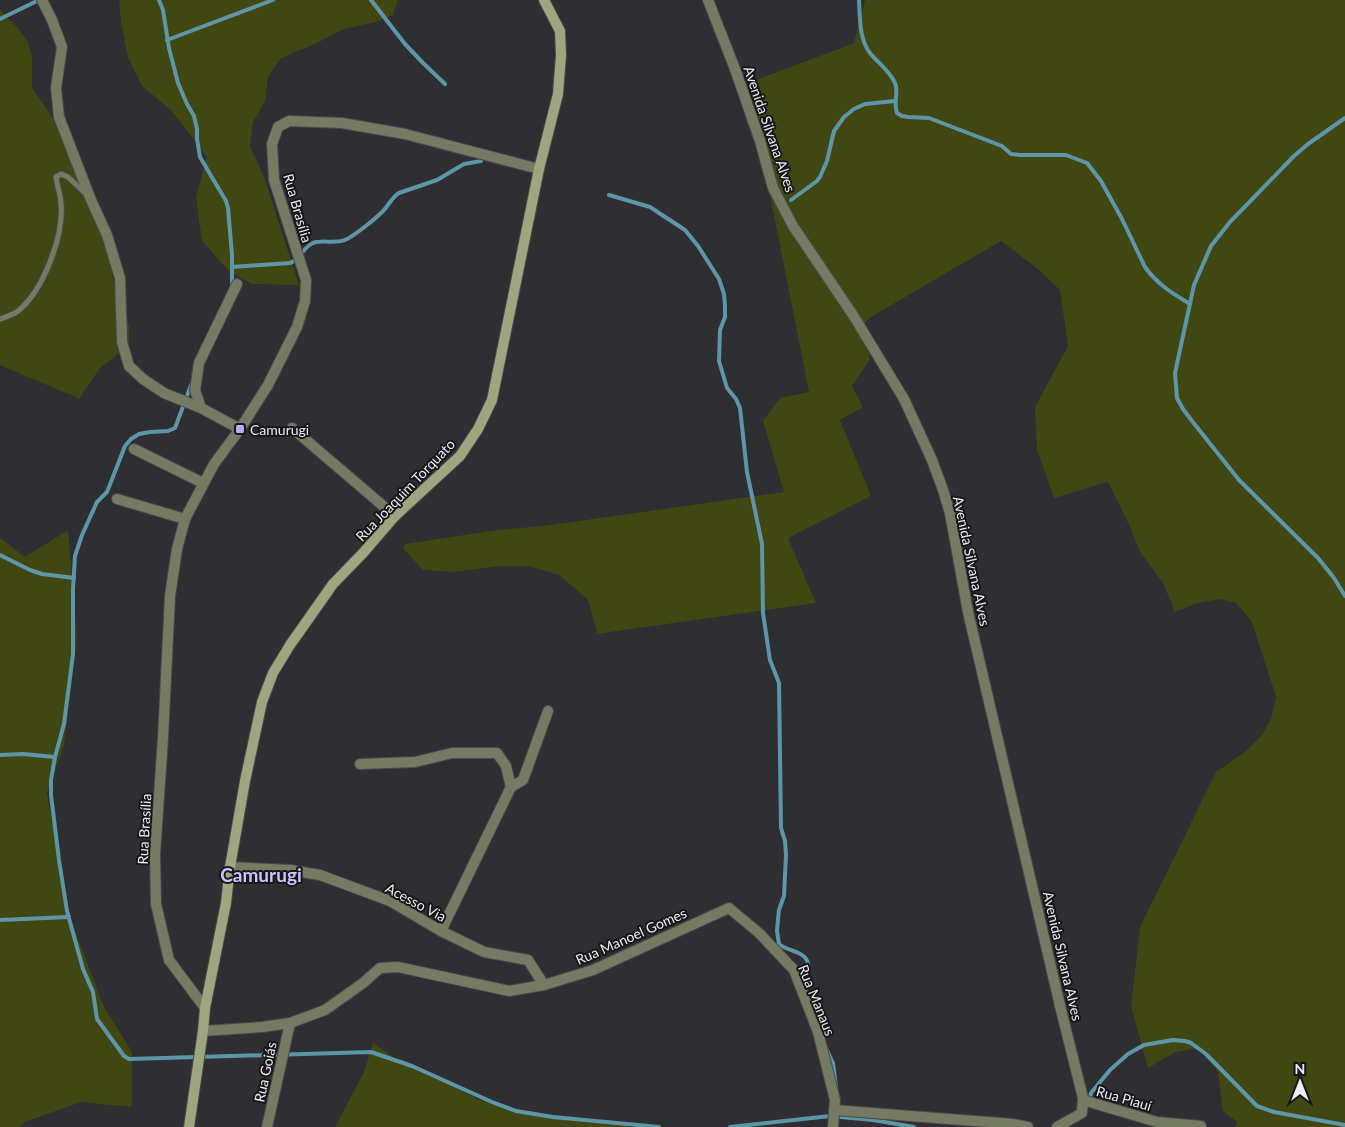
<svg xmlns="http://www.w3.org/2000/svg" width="1345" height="1127" font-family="Lato,sans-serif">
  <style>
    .green { fill: #404713 }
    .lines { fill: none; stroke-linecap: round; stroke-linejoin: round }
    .stream { stroke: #5d96a8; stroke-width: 4 }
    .lane-casing { stroke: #49494e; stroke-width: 7 }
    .street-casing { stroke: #49494e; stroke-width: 12 }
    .secondary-casing { stroke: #49494e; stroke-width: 12 }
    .lane { stroke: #757b62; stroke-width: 5 }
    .street { stroke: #757b62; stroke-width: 10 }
    .secondary { stroke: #9da67e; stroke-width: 10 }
    .poi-dot { fill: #b8abf7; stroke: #171719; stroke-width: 2 }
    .labels { text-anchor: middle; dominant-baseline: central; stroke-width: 4; stroke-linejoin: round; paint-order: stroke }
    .street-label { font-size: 14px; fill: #ededf1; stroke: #171719 }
    .poi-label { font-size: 14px; fill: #ededf1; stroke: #171719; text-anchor: start }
    .district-label { font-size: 19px; font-weight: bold; fill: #ccc4fd; stroke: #171719 }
  </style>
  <rect width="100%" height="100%" fill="#2e2e33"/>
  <g class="green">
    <path d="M119,0h279l-5,15 -17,7 -32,7 -27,14 -36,15 -13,19 -3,24 -12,21 -3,24 14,31 35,108 -47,-1 -22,-12 -28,-31 -6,-44 11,-40 -36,-47 -29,-24 -14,-29 -7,-35z"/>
    <path d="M865,0h480v1127h-110l2,-5 -14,-11 -5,-39 -20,-24 -23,4 -27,16 -17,-62 9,-79 76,-155 30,-21 16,-16 9,-16 5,-22 -24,-75 -16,-19 -16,-4 -23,4 -22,9 -12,-29 -23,-31 -9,-23 -23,-47 -54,16 -17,-48 -2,-43 33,-61 -8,-56 -22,-21 -37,-28 -125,73 -14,10 7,29v8l-17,25 11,21 -23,13 31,76 -83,42 28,65 -220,31 1,-2 -9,-32 -29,-25 -30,-9h-30l-46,6 -30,-2 -20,-22 2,-4 93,-14 45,-4 241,-34 -21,-71 17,-23 29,-6 -61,-309 106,-40z"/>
    <path d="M0,10l17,17 11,15 4,14v32l25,36 51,127 6,34 9,15 6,27v14l-6,9 -23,18 -19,28 -1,3 -80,-34z"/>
    <path d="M68,530l9,109 -13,106 -17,48 21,119 35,93 29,47v50l-1,5 -50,-5 -56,20 -5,5h-20v-589l25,19z"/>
    <path d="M373,1043l24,17 58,26 22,13 46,11 44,8 30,2 34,7h-296l29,-55z"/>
  </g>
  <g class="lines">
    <g class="stream">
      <path d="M159,0l4,10 6,38 9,35 9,21 7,12 3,13v10l3,18 26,44 2,7 4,47v32"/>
      <path d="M371,0l34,44 18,19 22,21"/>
      <path d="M859,0c1,17 0,39 11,53 8,10 20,18 25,30 4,8 -2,19 2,30l5,3 6,1 21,1 73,28 9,8 9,1h46l21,8 14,18 21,38 23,48c12,17 27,26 45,37"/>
      <path d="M0,19l39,-19"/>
      <path d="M167,40l106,-40"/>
      <path d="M1345,118l-37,26 -14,12 -64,66 -19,24 -17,39 -19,88 2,25 6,11 9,12 47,59 79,78 16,20 11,18"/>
      <path d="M609,195l41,12 35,23 13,16 21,33 5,15 1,12v11l-5,13 -1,31 8,27 9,11 4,9 7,64 15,72 1,69 7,47 9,23 2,145 4,13 1,14 -2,41 -5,14 -1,9 -1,12 2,13c10,9 31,6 29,25 -1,6 -3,11 -4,17"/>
      <path d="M791,200l26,-19 3,-4 7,-16 7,-30 10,-14 10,-8 11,-5 30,-3"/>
      <path d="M232,267l58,-4c11,-4 13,-16 23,-20 11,-4 23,2 34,-4 8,-4 28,-20 34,-26 7,-6 10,-15 18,-20l38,-13 27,-16 17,-3"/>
      <path d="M191,385l-16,43 -7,3 -18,1 -11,2 -8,5 -6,7 -18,46 -10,10 -15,33 -7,21 -2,33v65l-9,70 -9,33 -4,23v15l8,65 8,51 16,58 10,23 4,27 27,37 5,3 242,-7 41,14 80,36 24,9 37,6 106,10"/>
      <path d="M0,555l30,15 12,4 32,4"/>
      <path d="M0,755l23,-1 32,3"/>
      <path d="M0,920l69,-3"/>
      <path d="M826,1048l7,15 3,24"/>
      <path d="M1089,1102l2,-9 19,-23 18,-16 16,-9 29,-5 12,1 6,2 15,11 51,52 17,6 71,13"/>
      <path d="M730,1127l100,-11 43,4 41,7"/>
    </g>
    <defs>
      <path id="lane" d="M0,319c6,-2 13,-4 18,-8 25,-20 46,-75 43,-107 0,-9 -4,-18 -5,-27l5,-3 7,3 18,17"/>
      <g id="street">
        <path d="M42,0l10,20 10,27 -6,41 3,29 32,83 16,35 13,43 2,64 7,24 14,13 21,14 37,15 39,21"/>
        <path d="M708,0l27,69 25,72 13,47 20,38 60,89 51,84 28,61 11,30 7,23 18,99 93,398 22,88 -1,15 -25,14"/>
        <path d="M201,408l-6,-18 4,-27 38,-79"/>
        <path d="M292,428l103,88"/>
        <path d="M134,449l69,34"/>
        <path d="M117,499l68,20"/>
        <path d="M360,764l55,-2 37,-9h45l9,13 5,21"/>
        <path d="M230,867l60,3 30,5 70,26 51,30 43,21 44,8 16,25"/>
        <path d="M441,931l70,-144 12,-7 25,-69"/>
        <path d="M205,1008l-36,-48 -13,-56 -1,-50 8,-116 7,-142 7,-47 8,-30 29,-55 26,-35 28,-44 29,-58 8,-26 1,-21 -32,-100 -2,-36 6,-17 11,-6 53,2 63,11 134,35"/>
        <path d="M203,1031l59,-4 28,-4 35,-13 38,-27 17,-15 18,-1 111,24 35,-6 49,-15 136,-62 30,25 35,37 24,62 17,68 -2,27"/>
        <path d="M1083,1100l74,22 44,4"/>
        <path d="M834,1110l179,14 15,3"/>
        <path d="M267,1127l23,-104"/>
      </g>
      <path id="secondary" d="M189,1127l14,-96 2,-23 21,-105 4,-36 15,-86 17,-79 11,-29 17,-28 43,-61 30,-31 32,-37 65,-60 18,-27 14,-29 47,-231 19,-75 3,-39 -1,-24 -16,-31"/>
    </defs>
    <use href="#lane" class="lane-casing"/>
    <use href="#street" class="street-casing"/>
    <use href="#secondary" class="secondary-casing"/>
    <use href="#lane" class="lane"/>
    <use href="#street" class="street"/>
    <use href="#secondary" class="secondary"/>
  </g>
  <rect class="poi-dot" x="235" y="424" width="10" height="10" rx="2.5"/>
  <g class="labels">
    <g class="street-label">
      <text transform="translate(770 129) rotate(71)">Avenida Silvana Alves</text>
      <text transform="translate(298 208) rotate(74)">Rua Brasília</text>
      <text transform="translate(405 490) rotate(-46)">Rua Joaquim Torquato</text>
      <text transform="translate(972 561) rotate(78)">Avenida Silvana Alves</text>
      <text transform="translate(144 829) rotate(-87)">Rua Brasília</text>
      <text transform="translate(416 902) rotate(28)">Acesso Via</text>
      <text transform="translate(631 936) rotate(-24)">Rua Manoel Gomes</text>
      <text transform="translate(1063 956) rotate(77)">Avenida Silvana Alves</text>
      <text transform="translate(817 1000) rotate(68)">Rua Manaus</text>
      <text transform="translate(265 1072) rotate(-78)">Rua Goiás</text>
      <text transform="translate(1124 1098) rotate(16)">Rua Piauí</text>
    </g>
    <g class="poi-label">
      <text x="250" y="429">Camurugi</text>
    </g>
    <g class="district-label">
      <text x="261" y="874">Camurugi</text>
    </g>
  </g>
  <g transform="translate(1300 1082)" stroke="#171719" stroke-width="4" paint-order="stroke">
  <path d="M0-4L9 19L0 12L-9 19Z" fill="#ededf1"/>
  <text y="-8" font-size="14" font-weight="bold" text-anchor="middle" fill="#ededf1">N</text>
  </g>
</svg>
